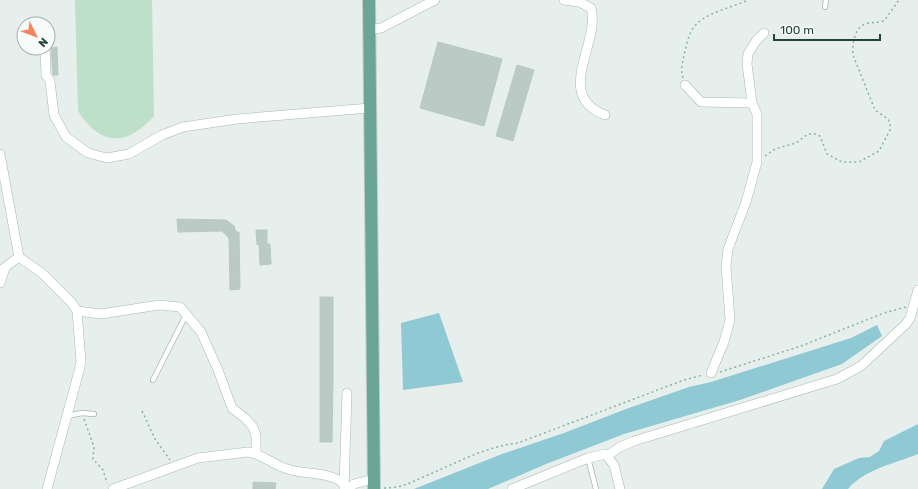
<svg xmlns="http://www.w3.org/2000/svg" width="918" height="489" font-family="Rubik,sans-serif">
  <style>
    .green { fill: #bfe0c8 }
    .water { fill: #8ec9d4 }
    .building { fill: #bbcac4; stroke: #b8c9c2 }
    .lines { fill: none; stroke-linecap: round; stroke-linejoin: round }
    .lane-casing { stroke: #a8b8b2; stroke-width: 6 }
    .street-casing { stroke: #a8b8b2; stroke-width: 10 }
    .primary-casing { stroke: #c2cac8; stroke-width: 14 }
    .path { stroke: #86b3a5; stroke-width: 1.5; stroke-dasharray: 2 3; stroke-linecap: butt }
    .lane { stroke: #fff; stroke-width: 4.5 }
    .street { stroke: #fff; stroke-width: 9 }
    .primary { stroke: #6aa596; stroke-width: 12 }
  </style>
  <rect width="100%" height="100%" fill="#e6efeb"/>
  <path class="green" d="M75,0h77l2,116c-28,31 -54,30 -76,-5z"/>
  <g class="water">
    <path d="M439,313l24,69 -60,8 -2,-67z"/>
    <path d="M877,325l5,11 -40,28 -102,36 -116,34 -78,30 -58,25h-74l88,-35 62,-21 62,-24 63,-22 22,-5 140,-44z"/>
    <path d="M918,424v30c-22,9 -55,16 -70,35h-26l12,-20 25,-11 11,-1 9,-6 5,-10z"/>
  </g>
  <g class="building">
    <path d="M438,42l64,17 -18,67 -64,-18z"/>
    <path d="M57,47l1,28h-5l-2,-27z"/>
    <path d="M517,65l17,5 -21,71 -17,-5z"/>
    <path d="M177,219l49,1 8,6 2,6h3l1,57 -10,1 -1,-52 -7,-7 -44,1z"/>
    <path d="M256,230h11v14h3l1,20 -11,1 -1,-21 -2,1z"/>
    <path d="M320,297h13v80l-1,65h-12z"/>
    <path d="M253,482l23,1 -1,6h-22z"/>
  </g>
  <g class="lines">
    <defs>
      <g id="lane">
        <path d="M825,7l1,-7"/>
        <path d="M153,380l34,-67"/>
        <path d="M67,416l15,-3 12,1"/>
        <path d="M588,458l8,31"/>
      </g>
      <g id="street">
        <path d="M564,0l15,2 12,6c10,35 -38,87 14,107"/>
        <path d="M369,30l12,-2 54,-28"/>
        <path d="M45,48l1,27 4,6 4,34 12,22 22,16 19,5 22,-4 33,-19 21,-8 54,-8 133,-11"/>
        <path d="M685,85l16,17 51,1"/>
        <path d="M0,154l19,103 24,17 29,29 5,8 4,51 -2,9 -32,118"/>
        <path d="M0,271l19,-14"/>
        <path d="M0,283l5,-15"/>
        <path d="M77,311l24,3 58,-9 21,2 21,25 17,38 14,38 14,11 7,8 3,9v17"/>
        <path d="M711,373l13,-31 6,-22 -4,-54 2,-17 18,-47 11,-40v-48l-5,-11 -5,-39 1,-10 8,-13 8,-8"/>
        <path d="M607,456l13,-9 14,-6 203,-62 24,-13 45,-42 4,-6 8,-28"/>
        <path d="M344,488l3,-95"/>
        <path d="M113,489l85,-31 50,-6c13,2 22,10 34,15 19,9 47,3 62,17"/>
        <path d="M348,489l6,-5 20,-5"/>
        <path d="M512,489l76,-31 17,-4 9,11 6,24"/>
      </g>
      <path id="primary" d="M369,0l5,489"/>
    </defs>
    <use href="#lane" class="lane-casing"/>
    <use href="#street" class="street-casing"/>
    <use href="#primary" class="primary-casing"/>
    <g class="path">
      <path d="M683,78c-3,-9 0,-18 2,-27 2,-7 3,-15 7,-21 9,-17 40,-22 56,-30"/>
      <path d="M765,156l10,-7 21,-6 12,-9h7l5,2 7,18 15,8h17l20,-11 11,-21v-6l-2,-5 -13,-9 -22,-55c-1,-9 1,-27 12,-31 6,-2 12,-1 19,-3l15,-21"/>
      <path d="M720,372l81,-26 83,-33 22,-6"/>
      <path d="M142,411l13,28 15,21"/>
      <path d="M84,419l10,28 -1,12 10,11 4,13"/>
      <path d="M384,488c19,0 27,-6 44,-13 28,-12 59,-29 90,-32l166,-63 19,-5"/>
    </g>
    <use href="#lane" class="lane"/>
    <use href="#street" class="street"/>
    <use href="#primary" class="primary"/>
  </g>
  <g transform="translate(36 36) rotate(132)"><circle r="19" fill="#f7fbf9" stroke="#a3b1ad"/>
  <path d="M0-3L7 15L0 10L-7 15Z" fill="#f4845f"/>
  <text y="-6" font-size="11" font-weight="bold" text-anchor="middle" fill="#24423a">N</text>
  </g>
  <path d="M774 34v6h106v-6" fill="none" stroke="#24423a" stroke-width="2"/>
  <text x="780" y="34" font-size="12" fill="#24423a" stroke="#f7fbf9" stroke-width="3" paint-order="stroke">100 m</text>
</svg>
